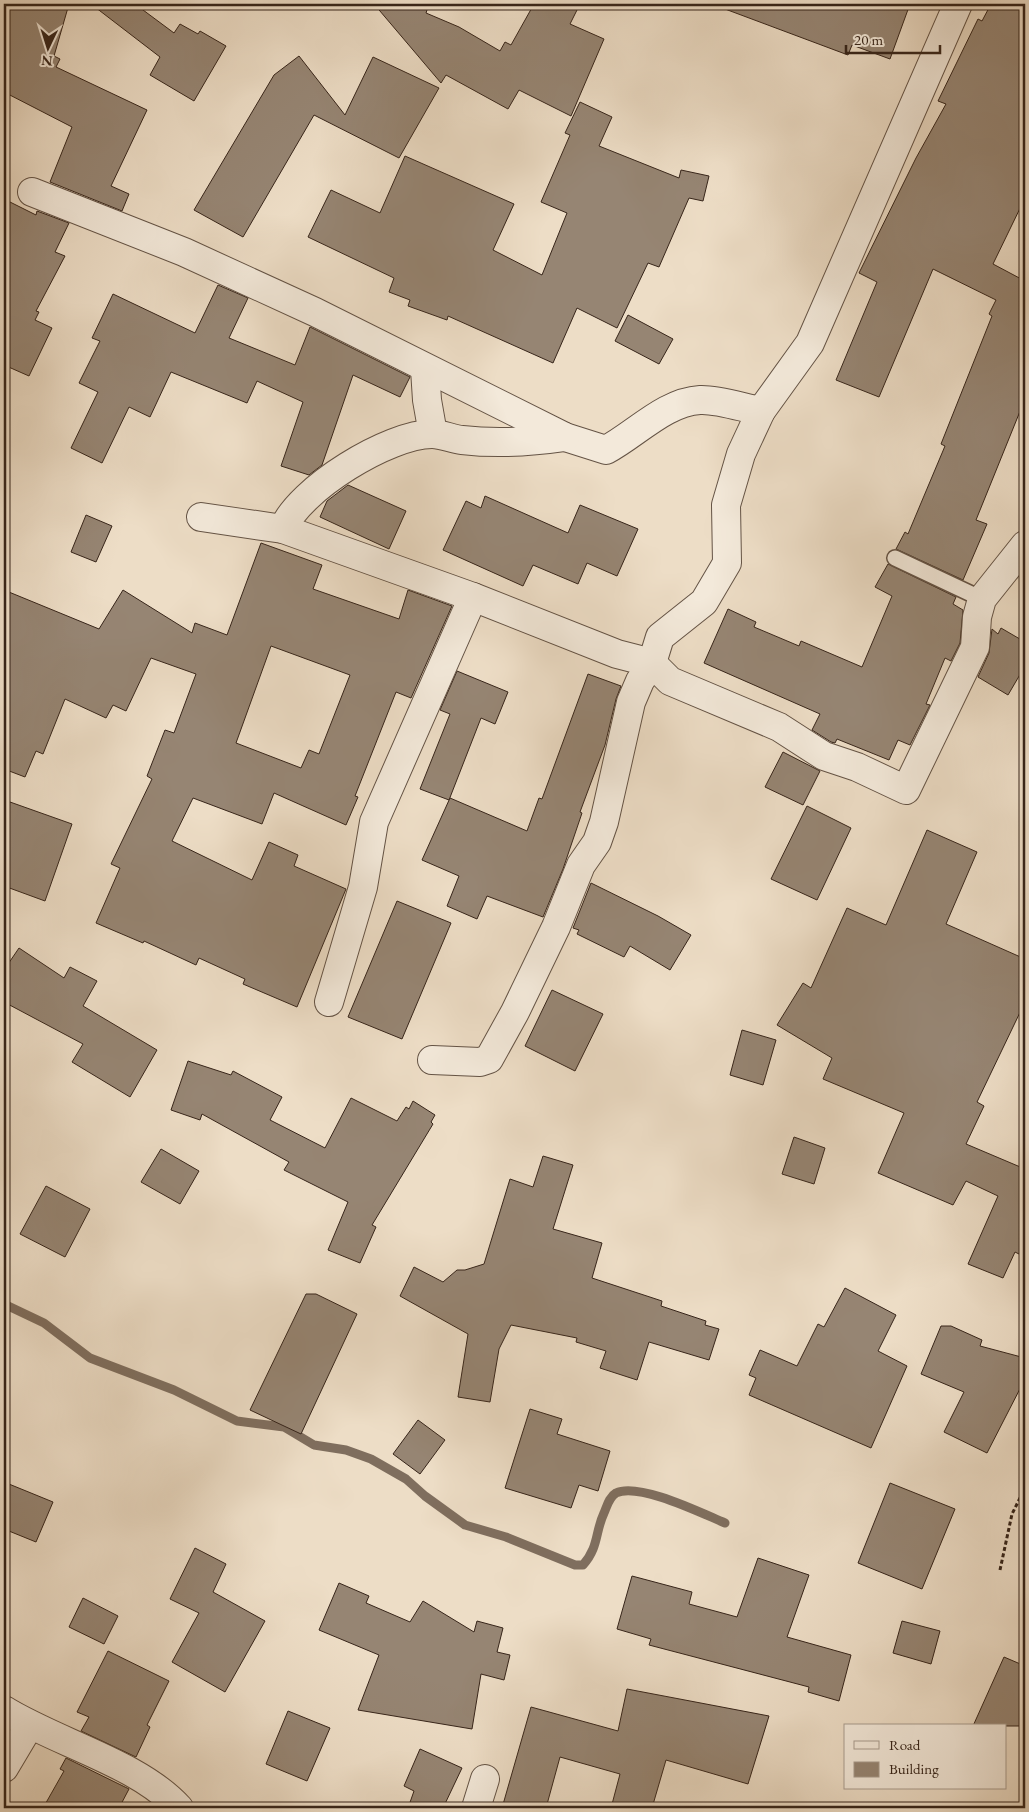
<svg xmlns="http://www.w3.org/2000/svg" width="1029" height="1812" font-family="'EB Garamond',serif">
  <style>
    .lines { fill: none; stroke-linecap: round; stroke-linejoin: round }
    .stream { stroke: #7f6e5e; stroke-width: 9 }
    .building { fill: #968573; stroke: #37251a; fill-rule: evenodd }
    .service-casing { stroke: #645345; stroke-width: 18 }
    .minor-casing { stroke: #645345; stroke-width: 30 }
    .path { stroke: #37251a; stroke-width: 3; stroke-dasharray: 4 2.5; stroke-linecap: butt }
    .service { stroke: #f3e9da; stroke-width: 15 }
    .minor { stroke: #f3e9da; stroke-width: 28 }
  </style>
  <rect width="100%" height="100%" fill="#edddc6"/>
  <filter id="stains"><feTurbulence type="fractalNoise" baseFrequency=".004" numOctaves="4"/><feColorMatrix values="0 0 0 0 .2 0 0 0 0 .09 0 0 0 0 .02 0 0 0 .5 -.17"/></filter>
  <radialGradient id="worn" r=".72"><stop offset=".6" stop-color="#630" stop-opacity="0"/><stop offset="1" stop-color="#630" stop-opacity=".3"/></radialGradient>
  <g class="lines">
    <path class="stream" d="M4,1304l40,19 46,35 84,32 63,31 47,6 30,18 32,5 25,9 35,20 19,17 40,29 41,12 69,28h8c16,-18 12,-33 21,-52 3,-7 5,-16 12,-20 23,-11 87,21 109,30"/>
  </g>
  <g class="building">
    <path d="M4,4h65l-15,52 6,3 -4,8 91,43 -36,76 18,8 -7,17 -72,-29 22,-55 -68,-35z"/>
    <path d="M91,4h44l39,29 6,-9 18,10 2,-3 26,15 -32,55 -44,-26 10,-18z"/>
    <path d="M374,4h55l-3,9 33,14 41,24 5,-9 6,3 23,-41h46l-10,20 34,15 -33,77 -52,-26 -11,19 -62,-34 -5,8z"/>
    <path d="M717,4h193l-20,55 -38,-14 -4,10 -131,-49z"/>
    <path d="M991,4h21l13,6v188l-32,66 32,17v118l-49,121 11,4 -24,56 -67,-31 9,-17 3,2 37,-88 -4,-2 51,-128 -3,-2 7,-14 -63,-31 -54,128 -43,-17 41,-98 -18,-9 57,-115 30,-54 -8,-3 40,-82 4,2z"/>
    <path d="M299,56l46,59 28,-58 66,31 -40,70 -85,-43 -71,122 -49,-27 80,-135z"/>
    <path d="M580,102l32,15 -13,29 80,32 2,-8 28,6 -6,25 -14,-3 -30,69 -11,-4 -31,65 -40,-20 -24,55 -105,-47 -1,4 -39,-14 2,-6 -21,-8 5,-14 -86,-41 23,-47 49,23 25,-57 109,48 -21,46 49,25 25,-62 -26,-11 29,-67 -5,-2z"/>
    <path d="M4,199l32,16 1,-4 32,12 -14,29 10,4 -29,55 3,1 -4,8 17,8 -23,48 -25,-11z"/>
    <path d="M218,285l30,13 -19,40 66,27 15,-38 100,50 -10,20 -47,-22 -31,90 -13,10 -28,-9 22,-64 -46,-21 -10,22 -76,-31 -21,45 -21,-10 -27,56 -31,-15 27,-56 -19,-9 21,-42 -8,-3 21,-44 82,39z"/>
    <path d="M628,315l45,24 -14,25 -44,-23z"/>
    <path d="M348,485l58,26 -17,38 -69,-32 7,-16z"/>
    <path d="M485,496l83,37 12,-28 58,24 -21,47 -30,-13 -9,21 -45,-19 -10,21 -80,-36 23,-49 15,7z"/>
    <path d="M86,515l26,11 -16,36 -25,-10z"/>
    <path d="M261,543l61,22 -9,24 86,30 9,-29 44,16 -41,92 -15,-6 -41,104 3,1 -12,28 -72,-32 -12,31 -69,-26 -21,43 80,39 17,-38 29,13 -4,11 52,23 -49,118 -54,-23 2,-5 -46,-21 -3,7 -52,-24 -1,2 -47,-20 24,-55 -9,-4 41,-85 -5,-3 18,-46 9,3 22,-59 -45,-16 -25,53 -13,-6 -7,13 -41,-19 -22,55 -7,-3 -11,26 -21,-8v-179l95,39 24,-39 69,43 3,-10 32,12zM271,646l79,29 -31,79 -10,-4 -8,18 -65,-25z"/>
    <path d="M888,564l68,33 -3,7 10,6 -3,33 -9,18 -6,-3 -19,46 4,1 -20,40 -12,-5 -9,20 -52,-21 -2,4 -4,-1 -19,-12 8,-16 -116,-51 24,-54 28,13 -2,5 45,19 2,-5 61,26 30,-71 -17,-9z"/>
    <path d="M1001,628l24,14v24l-17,29 -30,-18 11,-24 3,-24 6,5z"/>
    <path d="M457,671l51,21 -13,32 -14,-6 -32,82 -29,-11 30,-75 -10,-4z"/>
    <path d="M588,674l33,12 -5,13 -11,46 -25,67 2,1 -19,56 -20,48 -56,-21 -10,23 -30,-13 12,-30 -37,-16 28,-62 77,33 12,-33 3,1z"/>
    <path d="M783,752l37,19 -17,34 -38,-18z"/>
    <path d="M10,802l62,22 -27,77 -41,-15v-66z"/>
    <path d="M807,806l44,22 -34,72 -46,-21z"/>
    <path d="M927,830l50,22 -31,72 79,35v43l-48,100 7,4 -18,38 59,25v69l-6,16 -4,-2 -12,26 -35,-14 30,-68 -32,-15 -13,24 -75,-32 26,-60 -81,-34 9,-21 -55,-33 26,-42 8,5 36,-80 39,17z"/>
    <path d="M591,883l67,33 33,19 -21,35 -40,-24 -6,11 -47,-23 2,-4 -6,-2z"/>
    <path d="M397,901l54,22 -49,116 -54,-22z"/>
    <path d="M19,948l45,30 6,-11 27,14 -14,25 74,44 -27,47 -58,-35 11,-18 -79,-42v-32z"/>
    <path d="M552,990l51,24 -28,57 -50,-25z"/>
    <path d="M742,1030l34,10 -13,45 -33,-10z"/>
    <path d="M188,1061l43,14 2,-4 49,26 -12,23 55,28 26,-50 46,23 9,-14 3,2 4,-8 22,14 -4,7 2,2 -61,101 4,2 -16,36 -32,-13 20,-48 -64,-32 5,-8 -87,-48 -2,6 -29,-10z"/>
    <path d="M794,1137l31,11 -11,36 -32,-10z"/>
    <path d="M161,1149l38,22 -19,33 -39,-22z"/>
    <path d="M543,1156l30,9 -20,64 49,14 -10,35 70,23 -1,5 45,15 -1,4 14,4 -10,31 -60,-18 -12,38 -37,-12 6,-17 -30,-9 1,-4 -66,-13 -12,24 -9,53 -32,-5 10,-63 -68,-38 14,-29 29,15 14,-12h8l19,-6 26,-85 23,8z"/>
    <path d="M46,1186l44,23 -25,48 -45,-23z"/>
    <path d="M845,1288l51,27 -18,36 29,15 -36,82 -122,-53 7,-17 -7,-3 11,-25 37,16 21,-42 6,3z"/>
    <path d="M306,1294h10l41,20 -56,120 -51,-24z"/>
    <path d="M941,1326h10l31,14 -2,6 45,12v21l-38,74 -43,-21 20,-40 -43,-18z"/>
    <path d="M530,1409l32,10 -5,15 53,17 -12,40 -19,-6 -8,23 -66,-20z"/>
    <path d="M418,1420l27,20 -25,34 -27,-20z"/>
    <path d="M4,1482l49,20 -17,40 -32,-13z"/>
    <path d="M890,1483l65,26 -33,80 -64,-26z"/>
    <path d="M195,1548l31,16 -13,28 52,29 -40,71 -53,-30 27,-49 -29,-14z"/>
    <path d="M758,1558l51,17 -22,62 64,18 -12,46 -31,-9 1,-5 -160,-42 2,-6 -34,-10 15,-53 60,16 -3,12 48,13z"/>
    <path d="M339,1583l30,13 -3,7 44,19 13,-21 51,31 3,-11 26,7 -6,24 13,3 -6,25 -23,-6 -9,55 -114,-19 21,-55 -60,-25z"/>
    <path d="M83,1598l35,18 -14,28 -35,-17z"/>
    <path d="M902,1621l38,10 -9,33 -38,-11z"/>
    <path d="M108,1651l61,30 -22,44 3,2 -14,30 -55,-26 8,-14 -12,-5z"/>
    <path d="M1004,1657l21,9v60h-52z"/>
    <path d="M627,1689l142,27 -21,68 -82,-24 -14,48h-41l9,-34 -60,-17 -14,51h-44l29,-101 87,24z"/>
    <path d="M288,1711l42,17 -23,53 -41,-17z"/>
    <path d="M420,1749l42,19 -19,40h-35l6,-17 -10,-5z"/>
    <path d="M66,1758l63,31 -10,19h-76l21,-37 -4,-2z"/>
  </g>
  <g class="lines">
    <defs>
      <path id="service" d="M895,558l87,41"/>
      <g id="minor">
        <path d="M32,192l152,60 131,60 250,125 41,13c30,-16 59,-48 94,-50 17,-1 44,8 61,11"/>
        <path d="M425,369l2,31 6,34"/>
        <path d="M201,517l82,12 190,68 144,57 35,9 18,18 109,46 45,29 33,11 49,23 69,-143 2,-30 5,-18 43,-54"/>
        <path d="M283,529c16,-40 106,-95 149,-95 10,0 20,5 30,6 34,4 69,2 103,-3"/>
        <path d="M329,1002l34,-115 11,-65 99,-225"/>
        <path d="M432,1060l48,2 9,-3 26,-47 41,-85 25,-62 16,-23 7,-20 27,-120 9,-21 12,-18 8,-26 44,-35 23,-39 -1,-58 15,-51 20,-43 49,-68 148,-339"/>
        <path d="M4,1710c53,33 134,53 175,98"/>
        <path d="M4,1768l25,-42"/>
        <path d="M476,1808l9,-29"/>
      </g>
    </defs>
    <use href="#service" class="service-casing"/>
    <use href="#minor" class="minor-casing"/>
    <path class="path" d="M1000,1570l12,-56 13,-26"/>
    <use href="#service" class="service"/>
    <use href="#minor" class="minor"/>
  </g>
  <rect width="1029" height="1812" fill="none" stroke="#edddc6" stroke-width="20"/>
  <rect x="5" y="5" width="1019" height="1802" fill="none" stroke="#37251a" stroke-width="2.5"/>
  <rect x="10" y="10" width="1009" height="1792" fill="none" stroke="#37251a"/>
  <rect x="844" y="1724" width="162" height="65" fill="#f3e9da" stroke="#a89b8d"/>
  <rect x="854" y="1741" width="25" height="8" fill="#f3e9da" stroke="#a89b8d"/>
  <text x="889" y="1750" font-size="15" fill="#37251a">Road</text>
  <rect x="854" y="1762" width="25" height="15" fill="#968573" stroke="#a89b8d"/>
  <text x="889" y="1774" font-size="15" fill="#37251a">Building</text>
  <g transform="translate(48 48) rotate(184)" stroke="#f3e9da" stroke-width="4" paint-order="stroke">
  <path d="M0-4L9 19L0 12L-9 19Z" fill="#37251a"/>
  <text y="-8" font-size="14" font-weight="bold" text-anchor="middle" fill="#37251a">N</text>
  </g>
  <path d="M846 45v8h94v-8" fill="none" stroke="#37251a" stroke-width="2.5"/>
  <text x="854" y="45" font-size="15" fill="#37251a" stroke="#f3e9da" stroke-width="4" paint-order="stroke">20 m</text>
  <rect width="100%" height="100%" filter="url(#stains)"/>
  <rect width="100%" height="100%" fill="url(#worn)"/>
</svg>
